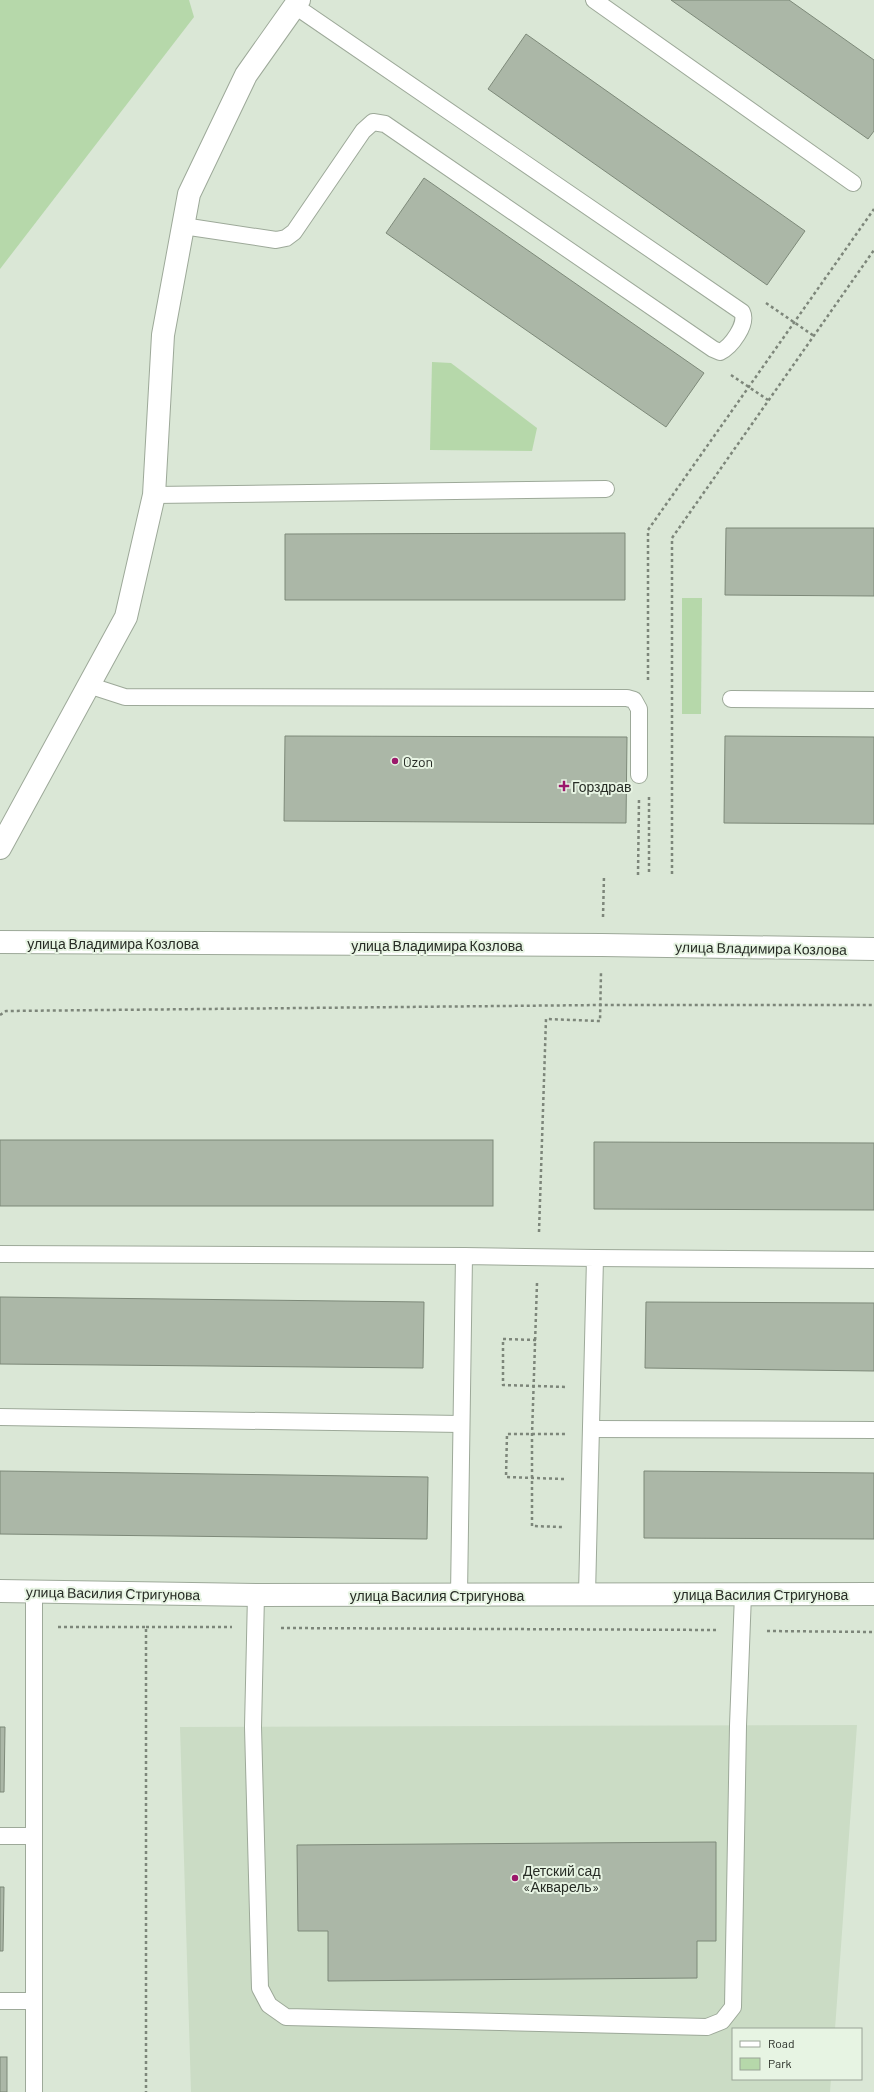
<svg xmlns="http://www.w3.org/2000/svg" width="874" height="2092" font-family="Barlow,sans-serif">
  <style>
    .built { fill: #cbdcc5 }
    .green { fill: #b6d8aa }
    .building { fill: #abb7a7; stroke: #7d8979 }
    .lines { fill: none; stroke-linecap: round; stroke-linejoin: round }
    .lane-casing { stroke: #9da999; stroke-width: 18 }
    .street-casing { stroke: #9da999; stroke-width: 24 }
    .secondary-casing { stroke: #9da999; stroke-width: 24 }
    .path { stroke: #7d867a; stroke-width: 2.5; stroke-dasharray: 3 3; stroke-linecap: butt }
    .lane { stroke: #fff; stroke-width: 16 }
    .street { stroke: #fff; stroke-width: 22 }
    .secondary { stroke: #fff; stroke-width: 22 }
    .poi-dot { fill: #9b186b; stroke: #e7f4e3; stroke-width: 1.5 }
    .labels { text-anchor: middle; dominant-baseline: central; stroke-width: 4; stroke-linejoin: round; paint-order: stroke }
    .poi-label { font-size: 14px; fill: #272c25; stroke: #e7f4e3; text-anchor: start }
    .street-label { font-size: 14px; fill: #272c25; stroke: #e7f4e3 }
  </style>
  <rect width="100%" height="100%" fill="#dae7d6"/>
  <path class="built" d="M857,1725l-22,304h-102v50h98l-1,13h-639l-11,-365z"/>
  <g class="green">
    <path d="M0,0h189l5,17 -194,252z"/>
    <path d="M432,362l19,1 86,65 -5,23 -102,-1z"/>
    <path d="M682,598h20l-1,116h-19z"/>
  </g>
  <g class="building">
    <path d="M671,0h118l85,60v71l-6,8z"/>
    <path d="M526,34l279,197 -38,54 -279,-196z"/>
    <path d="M424,178l280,195 -38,54 -280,-194z"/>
    <path d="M726,528h148v68l-149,-1z"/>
    <path d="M625,533v67h-340v-66z"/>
    <path d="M285,736l342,1 -1,86 -342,-2z"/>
    <path d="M725,736l149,1v87l-150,-1z"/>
    <rect x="0" y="1140" width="493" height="66"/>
    <path d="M594,1142l280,1v67l-280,-1z"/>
    <path d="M0,1297l424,5 -1,66 -423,-4z"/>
    <path d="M646,1302l228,1v68l-229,-3z"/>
    <path d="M0,1471l428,6 -1,62 -427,-5z"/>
    <path d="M644,1471l230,2v66l-230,-1z"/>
    <path d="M0,1727h5l-1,65h-4z"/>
    <path d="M716,1842v99h-19v37l-369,3v-50h-30l-1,-86z"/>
    <path d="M0,1887h4l-1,64h-3z"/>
    <rect x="0" y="2057" width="7" height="35"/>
  </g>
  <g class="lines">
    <defs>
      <g id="lane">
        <path d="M594,0l259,183"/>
        <path d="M183,226l93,14 10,-2 8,-6 69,-101 10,-9 12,2 328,225 7,3c11,-5 28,-28 22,-40l-447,-306"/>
        <path d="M154,495l452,-6"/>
        <path d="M88,685l37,12 502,1 7,2 5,9v66"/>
        <path d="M731,699l143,1"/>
        <path d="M0,1254l464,2"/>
        <path d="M595,1258l279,2"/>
        <path d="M0,1417l461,7"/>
        <path d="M591,1429l283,1"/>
        <path d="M256,1595l-3,132 7,261 9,17 17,12 421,10 15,-6 11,-14 5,-281 5,-132"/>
        <path d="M459,1595l5,-339 131,2 -8,337"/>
        <path d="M0,1836h34"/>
        <path d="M0,2001h34"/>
        <path d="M34,2092v-500"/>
      </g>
      <g id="street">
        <path d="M0,848l126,-231 28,-122 9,-160 26,-141 57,-119 53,-75"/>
        <path d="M0,1591l256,4 618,-1"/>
      </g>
      <path id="secondary" d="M0,942l602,3 272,4"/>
    </defs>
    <use href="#lane" class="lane-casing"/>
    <use href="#street" class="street-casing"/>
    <use href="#secondary" class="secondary-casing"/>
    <g class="path">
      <path d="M766,303l48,33"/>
      <path d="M731,375l37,25"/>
      <path d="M648,680v-150l226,-321"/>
      <path d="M649,797v78"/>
      <path d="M672,874v-336l202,-288"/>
      <path d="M638,875l1,-76"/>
      <path d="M603,917l1,-41"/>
      <path d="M0,1015l6,-4 594,-6h274"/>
      <path d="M539,1232l7,-213 54,2 1,-49"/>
      <path d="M537,1283l-5,152v91l30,1v-3"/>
      <path d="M536,1340l-33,-1v46l64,2"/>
      <path d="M564,1479l-58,-2 1,-43h59"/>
      <path d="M58,1627h88v465"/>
      <path d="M146,1627h86"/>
      <path d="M281,1628l437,2"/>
      <path d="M767,1631l107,1"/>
    </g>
    <use href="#lane" class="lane"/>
    <use href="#street" class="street"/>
    <use href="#secondary" class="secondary"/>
  </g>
  <g class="poi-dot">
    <circle cx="395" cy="761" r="4"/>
    <path d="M562 780h4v4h4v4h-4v4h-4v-4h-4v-4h4z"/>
    <circle cx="515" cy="1878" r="4"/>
  </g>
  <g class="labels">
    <g class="poi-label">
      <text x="403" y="761">Ozon</text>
      <text x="572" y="786">Горздрав</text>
      <text x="523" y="1870">Детский сад<tspan x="523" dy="16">«Акварель»</tspan></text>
    </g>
    <g class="street-label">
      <text x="113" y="943">улица Владимира Козлова</text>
      <text x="437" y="945">улица Владимира Козлова</text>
      <text transform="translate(761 948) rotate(1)">улица Владимира Козлова</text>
      <text transform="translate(113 1593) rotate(1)">улица Василия Стригунова</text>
      <text x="761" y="1594">улица Василия Стригунова</text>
      <text x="437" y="1595">улица Василия Стригунова</text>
    </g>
  </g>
  <rect x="732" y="2028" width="130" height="52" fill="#e7f4e3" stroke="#9aa497"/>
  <rect x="740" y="2041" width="20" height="6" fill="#ffffff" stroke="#9aa497"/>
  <text x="768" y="2048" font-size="12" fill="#272c25">Road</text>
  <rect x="740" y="2058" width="20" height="12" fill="#b6d8aa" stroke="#9aa497"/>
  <text x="768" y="2068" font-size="12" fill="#272c25">Park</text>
</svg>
